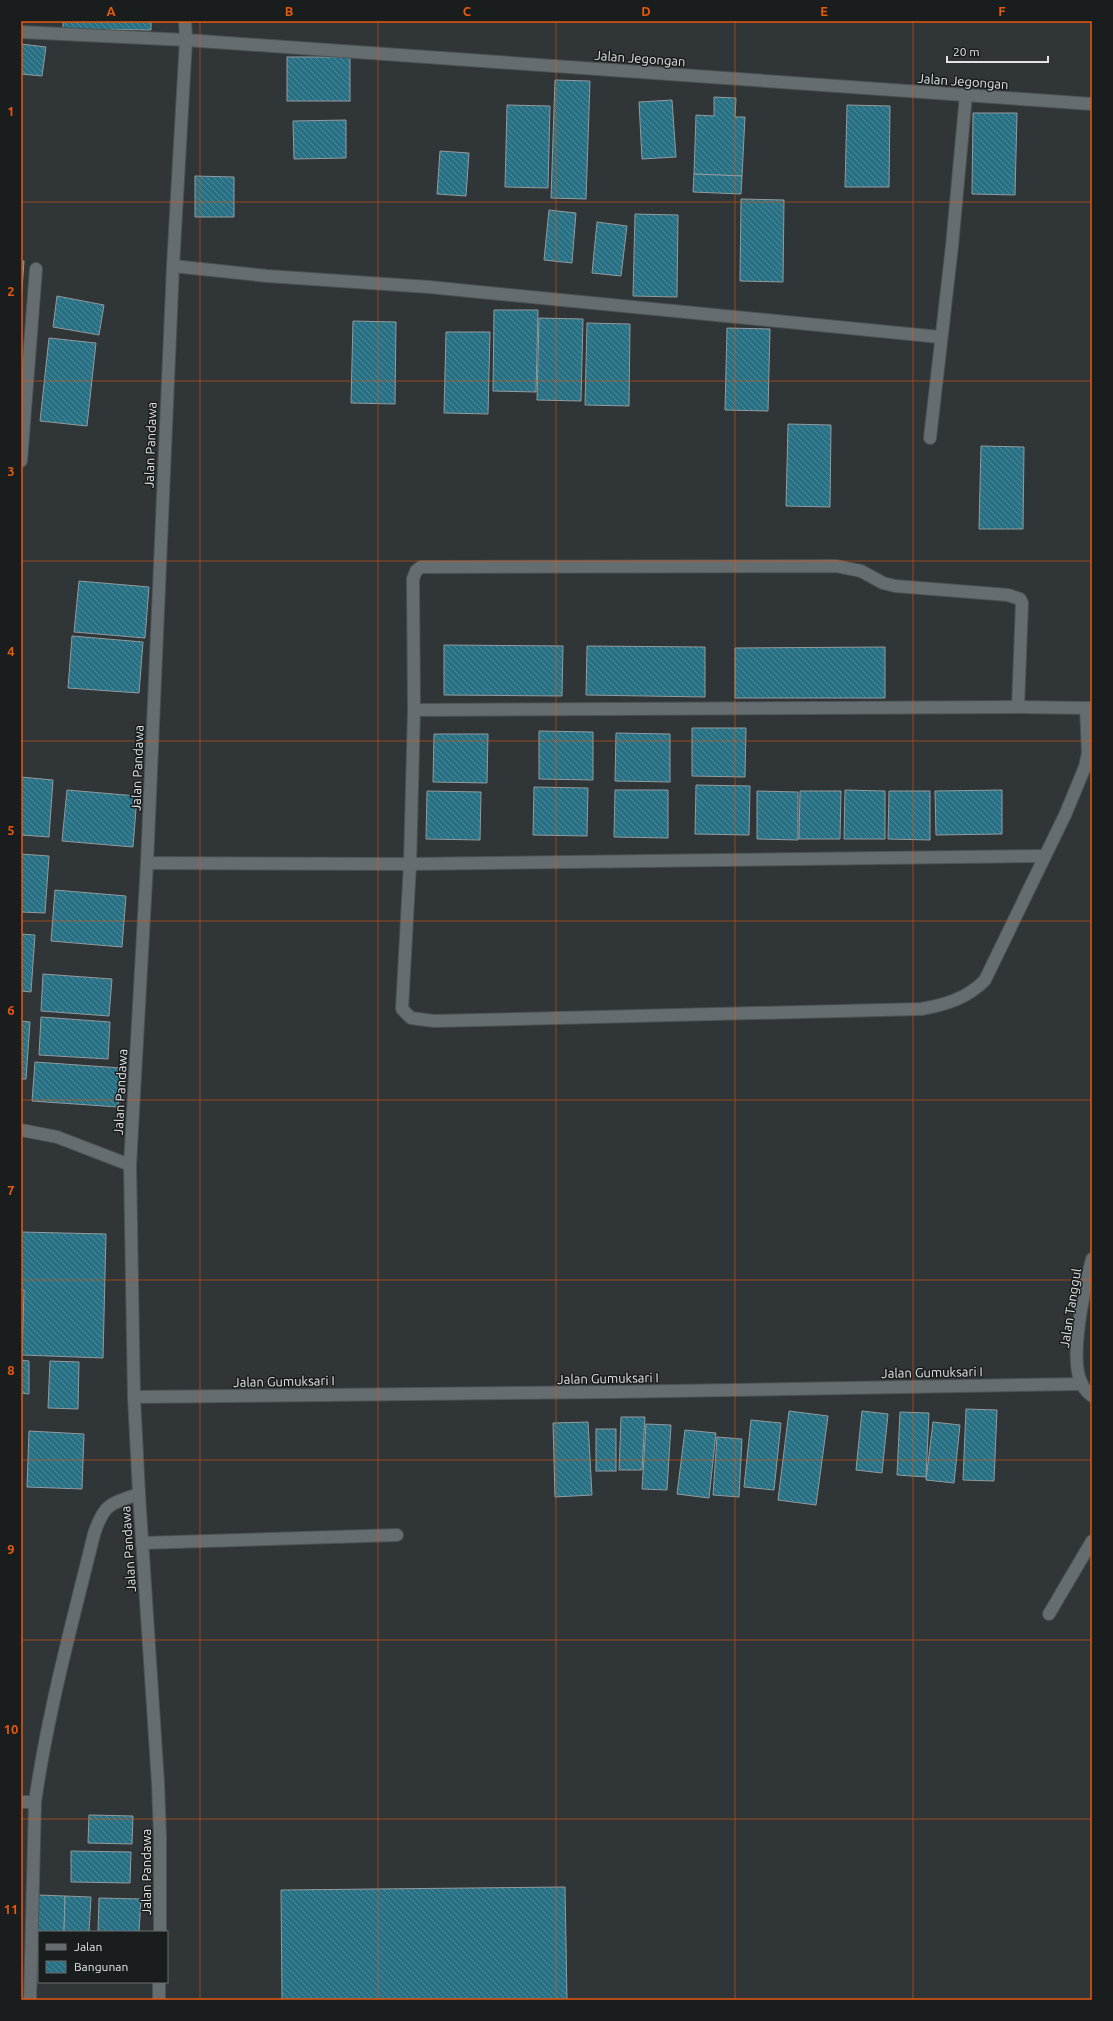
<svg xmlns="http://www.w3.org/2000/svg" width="1113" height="2021" font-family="Ubuntu,sans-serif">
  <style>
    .building { fill: url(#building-back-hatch); stroke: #939a9d }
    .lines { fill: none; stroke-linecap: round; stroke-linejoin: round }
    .minor-casing { stroke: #4c5253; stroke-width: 14 }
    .minor { stroke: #666d70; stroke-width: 12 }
    .grid { fill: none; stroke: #e8590c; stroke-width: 1; stroke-opacity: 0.55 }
    .labels { text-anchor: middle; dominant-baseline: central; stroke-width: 3; stroke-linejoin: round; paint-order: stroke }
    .street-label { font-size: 13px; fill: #e1e5e6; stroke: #1a1d1e }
    .neatline { fill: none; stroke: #e8590c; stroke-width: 1.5 }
    .grid-label { font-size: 13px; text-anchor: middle; font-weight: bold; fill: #e8590c }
  </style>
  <defs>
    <pattern id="building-back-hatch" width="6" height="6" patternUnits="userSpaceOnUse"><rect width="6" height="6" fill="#287084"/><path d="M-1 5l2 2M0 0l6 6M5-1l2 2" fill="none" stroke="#518b9b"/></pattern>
  </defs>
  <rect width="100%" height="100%" fill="#303638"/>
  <g class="building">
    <path d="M63,21h88v9l-88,-1z"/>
    <path d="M21,44l25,3 -4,29 -21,-2z"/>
    <rect x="287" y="57" width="63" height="44"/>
    <path d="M555,80l35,1 -4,118 -35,-1z"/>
    <path d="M714,97l22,1 -1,19h10l-3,59 -48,-2 2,-59 18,1z"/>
    <path d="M672,100l4,57 -34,2 -3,-57z"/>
    <path d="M507,105l43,1 -2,82 -43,-1z"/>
    <path d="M847,105l43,1 -1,81h-44z"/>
    <path d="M973,113h44l-2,82 -43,-1z"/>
    <path d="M346,120v38l-52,1 -1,-38z"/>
    <path d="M440,151l29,2 -3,43 -29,-2z"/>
    <path d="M694,174l48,2 -1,18 -48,-2z"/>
    <path d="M195,176l39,1v40h-39z"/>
    <path d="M741,199l43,1 -1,82 -43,-1z"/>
    <path d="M549,210l27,3 -4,50 -28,-3z"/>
    <path d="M635,214l43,1 -1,82 -44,-1z"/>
    <path d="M597,222l30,4 -6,50 -29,-3z"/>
    <path d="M21,261h3l-3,42z"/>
    <path d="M57,296l47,9 -5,30 -46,-8z"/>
    <path d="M494,310h44l-2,82 -43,-1z"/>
    <path d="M539,318l44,1 -2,82 -44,-1z"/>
    <path d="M353,321l43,1 -1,82 -44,-1z"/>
    <path d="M587,323l43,1 -1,82 -44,-1z"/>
    <path d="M727,328l43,1 -2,82 -43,-1z"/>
    <path d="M446,332h44l-2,82 -44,-1z"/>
    <path d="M49,338l47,5 -9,83 -47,-5z"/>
    <path d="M788,424l43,1 -1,82 -44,-1z"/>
    <path d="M981,446l43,1 -1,82h-44z"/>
    <path d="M79,581l70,6 -4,51 -71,-6z"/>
    <path d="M72,636l71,6 -4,51 -71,-5z"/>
    <path d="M444,645l119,1 -1,50 -118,-1z"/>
    <path d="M587,646l118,1v50l-119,-2z"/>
    <path d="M885,647v51h-150v-50z"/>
    <path d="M692,728h54l-1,49 -53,-1z"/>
    <path d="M539,731l54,1v48l-54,-1z"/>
    <path d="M616,733l54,1v48l-55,-1z"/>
    <path d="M434,734h54l-1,49 -54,-1z"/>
    <path d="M21,777l32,3 -4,57 -28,-2z"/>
    <path d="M696,785l54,1 -1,49 -54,-1z"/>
    <path d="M534,787l54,1 -1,48 -54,-1z"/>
    <path d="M67,790l70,6 -4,51 -71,-6z"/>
    <path d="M615,790h53v48l-54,-1z"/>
    <path d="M845,790l40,1v48h-41z"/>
    <path d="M1002,790v44l-66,1 -1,-44z"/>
    <path d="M427,791l54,1 -1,48 -54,-1z"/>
    <path d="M757,791l41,1v48l-41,-1z"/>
    <path d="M800,791h41l-1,48h-41z"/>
    <path d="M889,791h41v49l-42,-1z"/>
    <path d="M21,854l28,2 -4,57 -24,-1z"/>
    <path d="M55,890l71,6 -4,51 -71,-6z"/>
    <path d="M21,934l14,1 -4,57 -10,-1z"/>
    <path d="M43,974l69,5 -3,37 -68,-5z"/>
    <path d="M41,1017l69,5 -2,37 -69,-4z"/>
    <path d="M21,1021l9,1 -4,57h-5z"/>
    <path d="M35,1062l86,6 -3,39 -86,-6z"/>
    <path d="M21,1232l85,2 -3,124 -81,-3 2,-65h-3z"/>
    <path d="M21,1360l8,1v33l-8,-1z"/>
    <path d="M50,1361l29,1 -1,47 -30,-1z"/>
    <path d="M966,1409l31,1 -3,71 -31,-1z"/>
    <path d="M789,1411l39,5 -12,89 -38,-5z"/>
    <path d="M862,1411l26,3 -6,59 -26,-3z"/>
    <path d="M900,1412l29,1 -3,64 -29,-2z"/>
    <path d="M621,1417h24l-3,53h-23z"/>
    <path d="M751,1420l30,3 -7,67 -30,-3z"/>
    <path d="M588,1422l4,73 -37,2 -2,-74z"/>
    <path d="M933,1422l27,3 -6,58 -28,-3z"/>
    <path d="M646,1424l25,1 -4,65 -25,-1z"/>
    <rect x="596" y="1429" width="20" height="42"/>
    <path d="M685,1430l31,3 -7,65 -32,-4z"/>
    <path d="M29,1431l55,3 -2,55 -55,-2z"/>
    <path d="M717,1437l25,2 -3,58 -26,-2z"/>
    <path d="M89,1815l44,1 -1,28 -44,-1z"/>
    <path d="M71,1851l60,1 -1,31 -59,-1z"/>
    <path d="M565,1887l2,113h-285l-1,-110z"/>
    <path d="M37,1895l28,1 -1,36h-25v11h-3z"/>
    <path d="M65,1896l26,1 -2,35h-25z"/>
    <path d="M99,1898l42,1 -2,33h-41z"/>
  </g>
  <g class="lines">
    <defs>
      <g id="minor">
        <path d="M21,32l165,8 906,64"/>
        <path d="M173,266l94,10 162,11 511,50"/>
        <path d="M930,438l22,-192 14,-151"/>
        <path d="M21,461l15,-192"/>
        <path d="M1086,708l2,45 -3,14 -20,48 -80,165c-17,18 -40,25 -64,29l-487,12 -23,-3 -9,-9 8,-145 4,-154 604,-3 68,1h6"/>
        <path d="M414,710l-1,-131 3,-8 5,-4 415,-1 25,5 22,12 12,3 113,9 12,4 2,4 -4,104"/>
        <path d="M147,863l263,1 634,-8"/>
        <path d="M21,1130l36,7 73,28"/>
        <path d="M1092,1259c-7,27 -24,101 -10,125 2,5 6,9 10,12"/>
        <path d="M134,1397l478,-5 470,-8"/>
        <path d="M142,1543l255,-8"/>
        <path d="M1049,1614l43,-73"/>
        <path d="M21,1802h14c13,-91 37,-178 59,-268 10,-30 15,-30 45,-40"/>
        <path d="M160,1932v-95l-2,-54 -19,-289 -5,-97 -4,-232 17,-302 26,-597 13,-226 -1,-19"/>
        <path d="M30,2000l5,-198"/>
        <path d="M159,2000v-18"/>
      </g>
    </defs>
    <use href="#minor" class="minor-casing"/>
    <use href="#minor" class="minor"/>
  </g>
  <path class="grid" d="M200,21v1979M378,21v1979M556,21v1979M735,21v1979M913,21v1979M21,202h1071M21,381h1071M21,561h1071M21,741h1071M21,921h1071M21,1100h1071M21,1280h1071M21,1460h1071M21,1640h1071M21,1819h1071"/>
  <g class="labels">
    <g class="street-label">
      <text transform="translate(640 58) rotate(4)">Jalan Jegongan</text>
      <text transform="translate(963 81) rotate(4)">Jalan Jegongan</text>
      <text transform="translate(150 445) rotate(-88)">Jalan Pandawa</text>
      <text transform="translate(137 768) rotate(-88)">Jalan Pandawa</text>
      <text transform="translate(120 1092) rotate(-87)">Jalan Pandawa</text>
      <text transform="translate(1070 1308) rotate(-81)">Jalan Tanggul</text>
      <text transform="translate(932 1372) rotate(-1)">Jalan Gumuksari I</text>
      <text transform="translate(608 1378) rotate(-1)">Jalan Gumuksari I</text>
      <text transform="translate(284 1381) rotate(-1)">Jalan Gumuksari I</text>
      <text transform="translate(128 1549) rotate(-94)">Jalan Pandawa</text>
      <text transform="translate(146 1872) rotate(-90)">Jalan Pandawa</text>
    </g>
  </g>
  <rect width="1113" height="2021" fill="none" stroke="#1a1d1e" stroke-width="44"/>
  <rect x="38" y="1931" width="130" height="52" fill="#1a1d1e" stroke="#6a6d6e"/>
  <rect x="46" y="1944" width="20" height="6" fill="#666d70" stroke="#6a6d6e"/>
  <text x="74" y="1951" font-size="12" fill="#e1e5e6">Jalan</text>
  <rect x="46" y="1961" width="20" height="12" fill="url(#building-back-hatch)" stroke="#6a6d6e"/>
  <text x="74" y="1971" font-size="12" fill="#e1e5e6">Bangunan</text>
  <path d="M947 56v6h101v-6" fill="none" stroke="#e1e5e6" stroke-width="2"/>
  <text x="953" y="56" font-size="12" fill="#e1e5e6" stroke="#1a1d1e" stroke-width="3" paint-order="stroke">20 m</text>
  <rect x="22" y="22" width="1069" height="1977" class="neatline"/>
  <g class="grid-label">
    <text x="111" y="16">A</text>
    <text x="289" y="16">B</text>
    <text x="467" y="16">C</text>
    <text x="646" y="16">D</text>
    <text x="824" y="16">E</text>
    <text x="1002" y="16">F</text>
    <text x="11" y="116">1</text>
    <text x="11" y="296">2</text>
    <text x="11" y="476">3</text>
    <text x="11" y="656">4</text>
    <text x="11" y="835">5</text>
    <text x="11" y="1015">6</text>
    <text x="11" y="1195">7</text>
    <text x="11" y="1375">8</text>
    <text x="11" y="1554">9</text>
    <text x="11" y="1734">10</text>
    <text x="11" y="1914">11</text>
  </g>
</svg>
